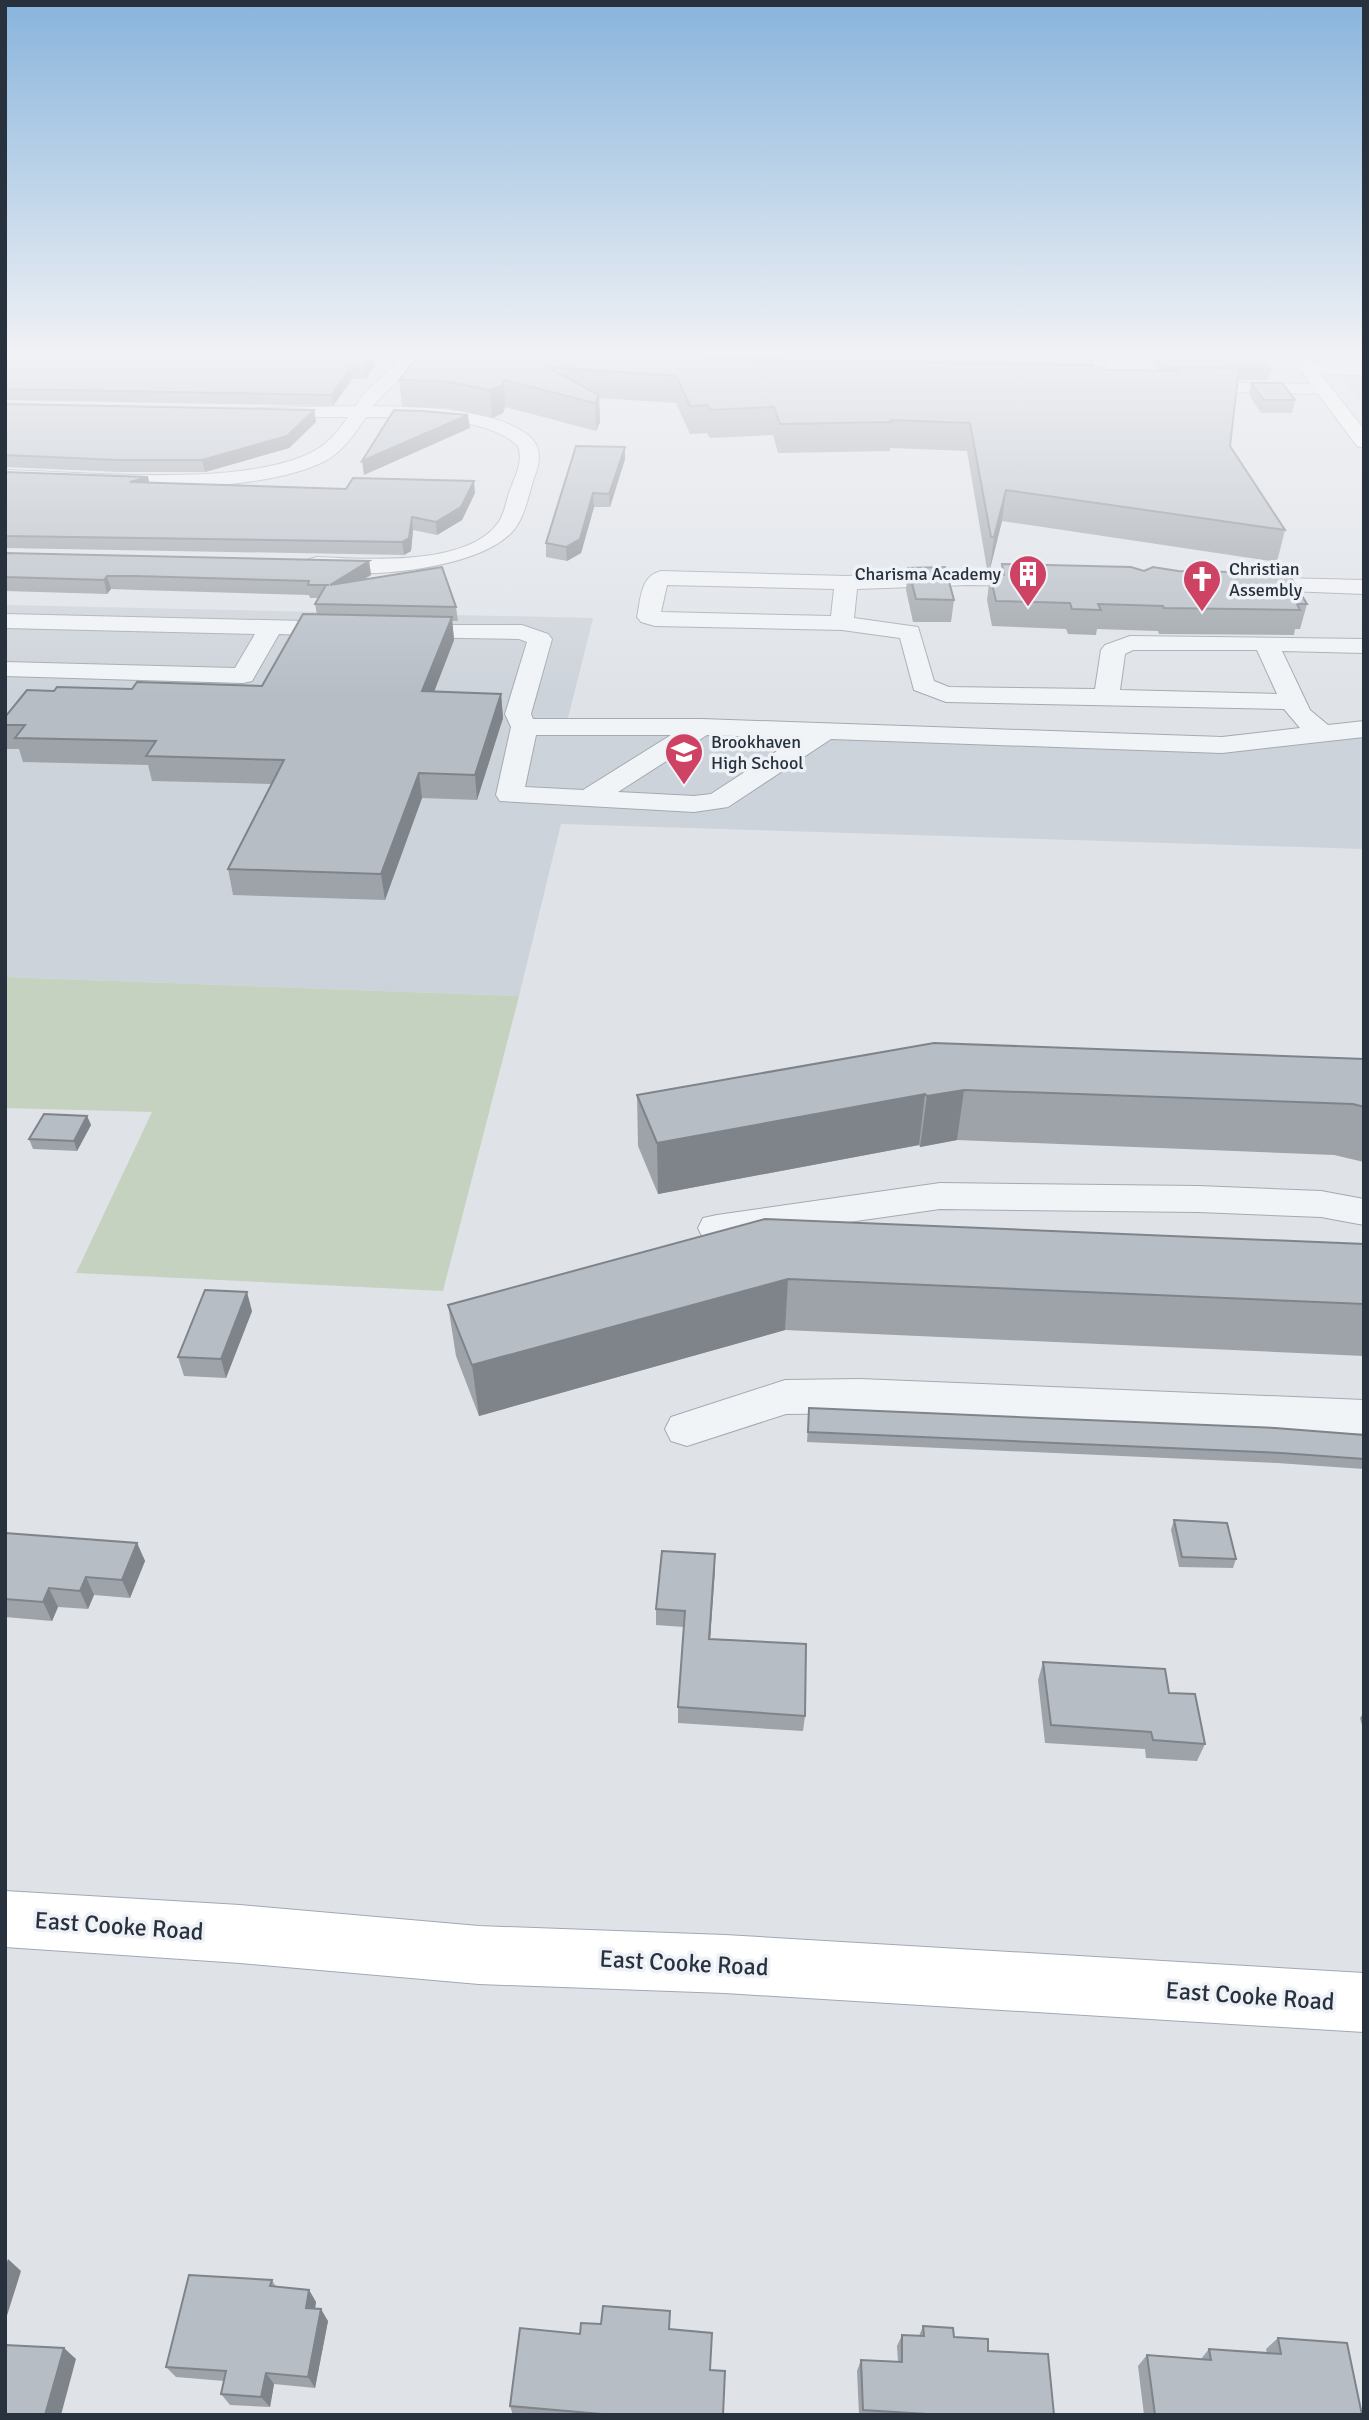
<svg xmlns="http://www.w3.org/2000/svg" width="1369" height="2420" font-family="Signika,sans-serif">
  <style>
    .built { fill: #cdd3da }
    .green { fill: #c6d2c0 }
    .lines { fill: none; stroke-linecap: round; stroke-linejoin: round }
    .minor-casing { stroke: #a4aab2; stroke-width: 2 }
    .major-casing { stroke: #9ea9b4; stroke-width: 2 }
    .minor { fill: #f1f4f6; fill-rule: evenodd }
    .major { fill: #fff; fill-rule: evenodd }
    .wall { fill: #9da3a9 }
    .shaded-wall { fill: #7f848a }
    .building { fill: #b6bdc5; stroke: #7f848a; stroke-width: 2 }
    .labels { text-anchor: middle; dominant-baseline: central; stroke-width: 7; stroke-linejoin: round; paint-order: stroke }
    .far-poi-label { font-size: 18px; fill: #28323f; stroke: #eef2f6; text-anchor: start }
    .near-street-label { font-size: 24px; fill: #28323f; stroke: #eef2f6 }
  </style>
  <rect width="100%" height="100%" fill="#dfe3e8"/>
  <g class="built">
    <path d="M1301,356h63v49l-25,-30 -24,-1z"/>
    <path d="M5,605l588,13 -26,104 655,26 142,-16v117l-803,-25 -42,172 -514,-19z"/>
  </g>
  <path class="green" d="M5,977l514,19 -76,295 -367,-18 76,-161 -147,-4z"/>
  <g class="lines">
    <defs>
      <g id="minor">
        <path d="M274,356h201l2,3 -2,4 -6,1 -55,-1 -41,43c44,1 118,1 155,29 15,12 12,28 6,43 -6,18 -9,40 -22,54 -34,38 -155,49 -203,37l-3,-5 3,-5 8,-2c48,2 149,10 181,-34 6,-8 8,-21 11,-30 5,-15 15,-31 9,-47 -32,-31 -110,-28 -152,-29 -11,16 -22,33 -39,43 -76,40 -235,24 -322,22v-12c79,2 242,18 309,-19 15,-8 25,-21 34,-34h-85l-6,-1 -3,-4 3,-4 98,-2 12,-16 30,-27 -115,-2z"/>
        <path d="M1102,356h16l18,30 -3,4h-12z"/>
        <path d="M1308,364l56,1v10l-62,-2 -2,-4 2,-4z"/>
        <path d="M1186,382l138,2 9,5 -9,5 -144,-3 -3,-4z"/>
        <path d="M661,571l185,5 122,-5 83,3 3,5 -3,5 -8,2 -75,-1 -111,4 -3,29 64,9 16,54 15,6 146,2 6,-39 4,-5 25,-9 234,3v14l-82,-2 28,59 18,15 36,-4v16l-142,16 -391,-14 -103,68 -34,5 -194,-11 -4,-6 15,-68 -6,-13 22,-72 -8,-3 -116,-2 -8,-2 -4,-5 4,-5h127l26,9 4,5 -21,75 2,5h169l520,18 78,-9 -16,-19 -338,-7 -32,-12 -14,-52 -58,-8 -187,-4 -14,-4 -4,-5c4,-18 3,-41 24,-46zM667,585l167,4 -3,27 -170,-4zM1133,650h124l20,44 -157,-4 5,-36zM536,735h135l-88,55 -58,-3zM707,735l90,3 -86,56 -17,2 -76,-4z"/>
        <path d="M1243,577l121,3v14l-129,-5 -3,-5 3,-5z"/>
        <path d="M5,614l341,8 8,2 4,5 -4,5 -8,2 -67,-2 -27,47 -9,2 -238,-7v-14l230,6 20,-34 -250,-6z"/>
        <path d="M940,1183l258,3 123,5 43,8v26l-43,-8 -123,-5 -258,-3 -223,32 -14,-3 -5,-10 5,-10 14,-3z"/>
        <path d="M860,1379l504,21v34l-504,-21 -74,1 -99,32 -16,-5 -6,-12 6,-12 114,-37z"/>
      </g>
      <g id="major">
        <path d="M1290,356h16l58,73v19l-7,-2z"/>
        <path d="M5,1891l235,14 239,21 246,9 639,38v59l-639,-39 -246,-9 -239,-21 -235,-16z"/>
      </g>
    </defs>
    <use href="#minor" class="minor-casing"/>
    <use href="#major" class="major-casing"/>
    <use href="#minor" class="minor"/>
    <use href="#major" class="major"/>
  </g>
  <g class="wall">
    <path d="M5,356l370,9 -9,14h-14l-19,27 -328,-6z"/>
    <path d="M418,356l675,9 11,5 54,1 -8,-15h111l10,13 -3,11h-30l-8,66 55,84 -8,32 -275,-41 -12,48h-3l-20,-118 -77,-3v3l-112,2 -5,-18 -63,3 -3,-5 -17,1 -14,-31 -77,-5 1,24 -4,9 -91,-24 -2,6 -11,5 -45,-10 -45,-1 -3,-27z"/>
    <path d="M1251,383l44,17 -3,13h-31l-12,-18z"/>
    <path d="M5,404l309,6 2,12 -27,26 -84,24h-86l-114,-5z"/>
    <path d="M625,447v12l-15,48h-16l-13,46 -14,8 -21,-4v-14z"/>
    <path d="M5,472l144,11 326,10 -13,27 -25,15 -24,-5 -2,21 -7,4 -399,-7z"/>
    <path d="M5,553l364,8 2,14 -8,5 93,27 2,14h-6l2,19 -20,52 67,2 2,24 -26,82 -55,-2 -37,102 -152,-5 -5,-26 43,-85 -119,-3 -4,-16 -125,-3 -4,-13h-12l-2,-6v-26l49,-26 208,-5 55,-71 -2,-11 4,-6h-9l-1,-3 -170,-5 -28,-1 -4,5 -102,-3z"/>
    <path d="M1002,564l142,7 163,33 -7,25h-5l-1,6 -135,-1 -1,-3 -61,-2 -1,6 -28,-1 -2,-5 -74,-3 -5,-26 3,-25h10z"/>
    <path d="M908,568l46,32 -3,22h-38l-7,-32z"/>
    <path d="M1364,1059v103l-30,-7 -377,-15 -37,7 -1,-2 -261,49 -20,-48 -1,-51z"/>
    <path d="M87,1116l4,9 -14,26 -44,-2 -4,-10z"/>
    <path d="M765,1219l599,25v112l-579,-26 -306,86 -23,-60 -8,-51z"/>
    <path d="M252,1311l-26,67 -42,-2 -6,-19z"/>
    <path d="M809,1408l555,27v34l-87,-6 -470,-21z"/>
    <path d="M1174,1520l62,39 -3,9 -54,-1 -8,-37z"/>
    <path d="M5,1533l132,10 8,18 -15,37 -36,-3 -6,14 -30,-2 -6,14 -47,-4z"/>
    <path d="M715,1554l-5,85 95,77 -2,15 -125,-8v-16l6,-80 -28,-2v-16z"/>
    <path d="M1043,1662l126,31 36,51 -8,17 -51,-3 -1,-9 -100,-6 -7,-63z"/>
    <path d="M1364,1712v20l-4,-14z"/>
    <path d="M272,2280l4,7 33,3 7,12 -1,7 13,12 -13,67 -41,-4 -4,23 -40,-2 -9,-11 3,-13 -48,-4 -10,-10z"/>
    <path d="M923,2326l65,25 66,64h-195l-2,-44 4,-11 37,2 -1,-16 5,-11 17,1z"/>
    <path d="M670,2329l40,41 13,45h-210l-3,-9 70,-72z"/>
    <path d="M1278,2338l84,77h-218l-6,-49 9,-11 54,4 8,-10 58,4 -1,-4z"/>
  </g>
  <g class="shaded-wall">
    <path d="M372,356h1l2,9 -9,14 -2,-11z"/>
    <path d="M351,368l1,11 -19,27 -2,-11z"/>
    <path d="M504,380l1,27 -2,6 -11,5 -2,-28z"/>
    <path d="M599,395l1,27 -4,9 -1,-28z"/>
    <path d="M314,410l2,12 -27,26 -84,24 -3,-12z"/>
    <path d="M468,415l2,13 -106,47 -2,-14z"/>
    <path d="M625,447v12l-15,48 -1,-13z"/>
    <path d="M148,477l3,12 -21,-7z"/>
    <path d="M474,481l1,12 -13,27 -25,15 -1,-13z"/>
    <path d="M1006,490l-4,31 -12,48 4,-32z"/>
    <path d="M593,493l1,14 -13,46 -14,8 -1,-14z"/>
    <path d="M412,517l1,13 -2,21 -7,4 -2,-13z"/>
    <path d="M369,561l2,14 -39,23 -2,-13z"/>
    <path d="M107,576l4,13 -4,5 -3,-14z"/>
    <path d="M452,617l2,23 -29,75 -3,-24z"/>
    <path d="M501,694l2,24 -26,82 -2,-25z"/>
    <path d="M419,773l3,25 -37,102 -4,-26z"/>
    <path d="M964,1090l-7,50 -37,7 7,-51z"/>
    <path d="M925,1094l-6,51 -261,49 -1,-51z"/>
    <path d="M87,1116l4,9 -14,26 -3,-10z"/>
    <path d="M788,1279l-3,51 -306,86 -7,-51z"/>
    <path d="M247,1292l5,19 -26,67 -5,-19z"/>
    <path d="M137,1543l8,18 -15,37 -8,-18z"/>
    <path d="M715,1554v16l-6,85v-16z"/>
    <path d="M86,1577l8,18 -6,14 -8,-18z"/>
    <path d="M49,1588l9,19 -6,14 -9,-19z"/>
    <path d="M8,2259l13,12 -16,51v-54z"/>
    <path d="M309,2290l7,12 -3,18 -7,-12z"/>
    <path d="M321,2309l7,12 -13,67 -7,-11z"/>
    <path d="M64,2348l12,11 -15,56h-16z"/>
    <path d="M266,2373l8,11 -4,23 -9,-10z"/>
  </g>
  <g class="building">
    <path d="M5,356h367l-8,12h-13l-20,27 -326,-6z"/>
    <path d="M418,356h260l62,3 362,7 2,4 75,1 -3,-4 63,1 -9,78 55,84 -279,-40 -12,47h-3l-21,-114 -79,-3 1,2 -112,2 -6,-17 -64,3 -2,-5 -18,1 -14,-30 -129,-9 52,28 -4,8 -91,-23 -3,6 -11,4 -46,-9 -45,-1z"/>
    <path d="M678,356h411l4,9 -353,-6z"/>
    <path d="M1158,356h103l10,13 -31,-1 -2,-2 -1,2 -72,-1z"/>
    <path d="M1251,383h31l13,17h-31z"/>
    <path d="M5,404l309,6 -27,26 -85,24h-85l-112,-5z"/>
    <path d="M394,410l28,1 46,4 -106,46z"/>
    <path d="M576,446l49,1 -16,47 -16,-1 -13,46 -14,8 -20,-4z"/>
    <path d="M5,472l143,5 -18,5 216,7 7,-11 121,3 -13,26 -25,15 -24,-5 -3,21 -7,4 -397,-6z"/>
    <path d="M5,553l364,8 -39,24 112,-18 14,40 -141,-3 11,-19h3h-21l1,-4 -173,-5h-29l-3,4 -99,-3z"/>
    <path d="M1002,564l129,3 13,4 9,-4 25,4 110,2 19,31h-10l3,6 -136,-2 -1,-2 -65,-2 3,6 -29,-1 -2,-6 -74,-2 -6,-26h14z"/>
    <path d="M945,567l9,33 -38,-1 -8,-31z"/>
    <path d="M303,614l149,3 -30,74 79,3 -26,81 -56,-2 -38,101 -153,-5 56,-109 -138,-4 10,-15 -141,-3 10,-13h-20v-8l22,-27 27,1 3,-4 75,2 5,-7 125,4z"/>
    <path d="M934,1043l430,16v48l-11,-3 -389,-14 -37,6 -2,-2 -268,49 -20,-48z"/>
    <path d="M44,1114l43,2 -13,25 -45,-2z"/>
    <path d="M765,1219l599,25v60l-576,-25 -316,86 -24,-60z"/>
    <path d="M205,1290l42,2 -26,67 -43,-2z"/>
    <path d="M809,1408l466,20 89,7v24l-83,-6 -473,-21z"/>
    <path d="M1174,1520l53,3 9,36 -54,-2z"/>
    <path d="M5,1533l132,10 -15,37 -36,-3 -6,14 -31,-3 -6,14 -38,-3z"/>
    <path d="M662,1551l53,3 -6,85 97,5 -1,72 -127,-9 7,-96 -29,-2z"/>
    <path d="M1043,1662l122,7 4,24 26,1 10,50 -52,-4 -2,-8 -100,-7z"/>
    <path d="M189,2275l83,5 -2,6 39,4 -3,18 15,1 -13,68 -42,-4 -5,24 -40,-3 5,-23 -60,-4z"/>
    <path d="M603,2306l67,5 -1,18 43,4 -2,37 15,1 -2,44h-110l-103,-9 10,-78 60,6 1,-11 20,1z"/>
    <path d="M923,2326l30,2 1,9 34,2v12l60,3 6,61h-111l-80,-5 -2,-50 41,2v-27l22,1z"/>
    <path d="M1278,2338l69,5 15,72h-207l-8,-60 64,5 -2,-11 72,5z"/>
    <path d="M5,2345l59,3 -19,67h-40z"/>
  </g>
  <linearGradient id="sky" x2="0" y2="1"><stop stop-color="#88b4dc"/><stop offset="0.51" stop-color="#f1f2f5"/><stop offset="1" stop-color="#f1f2f5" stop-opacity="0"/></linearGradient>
  <rect width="1369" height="695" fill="url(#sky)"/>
  <defs>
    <symbol id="building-pin" viewBox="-11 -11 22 30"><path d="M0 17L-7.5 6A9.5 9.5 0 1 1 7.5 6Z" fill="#ce4364" stroke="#eef2f6"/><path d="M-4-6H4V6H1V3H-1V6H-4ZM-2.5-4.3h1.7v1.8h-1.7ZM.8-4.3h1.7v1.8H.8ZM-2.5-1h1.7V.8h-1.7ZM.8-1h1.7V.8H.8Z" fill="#fff"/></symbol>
    <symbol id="church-pin" viewBox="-11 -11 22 30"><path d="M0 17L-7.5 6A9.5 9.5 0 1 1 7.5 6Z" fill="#ce4364" stroke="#eef2f6"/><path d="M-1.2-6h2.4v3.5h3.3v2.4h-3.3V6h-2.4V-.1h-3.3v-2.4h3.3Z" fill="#fff"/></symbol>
    <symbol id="school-pin" viewBox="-11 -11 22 30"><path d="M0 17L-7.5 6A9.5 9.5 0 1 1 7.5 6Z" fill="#ce4364" stroke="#eef2f6"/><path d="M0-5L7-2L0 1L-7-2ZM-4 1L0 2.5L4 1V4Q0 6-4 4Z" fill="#fff"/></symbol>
  </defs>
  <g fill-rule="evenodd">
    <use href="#building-pin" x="1006" y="552" width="44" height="60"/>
    <use href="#church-pin" x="1180" y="557" width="44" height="60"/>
    <use href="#school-pin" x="662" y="730" width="44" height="60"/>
  </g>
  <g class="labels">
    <g class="far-poi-label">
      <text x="1229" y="569">Christian<tspan x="1229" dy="21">Assembly</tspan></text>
      <text x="1001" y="574" text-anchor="end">Charisma Academy</text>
      <text x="711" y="742">Brookhaven<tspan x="711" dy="21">High School</tspan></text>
    </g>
    <g class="near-street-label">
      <text transform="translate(119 1926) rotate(4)">East Cooke Road</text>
      <text transform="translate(684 1963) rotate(3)">East Cooke Road</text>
      <text transform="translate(1250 1996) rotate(4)">East Cooke Road</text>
    </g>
  </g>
  <rect width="1369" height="2420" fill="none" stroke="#28323f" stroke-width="14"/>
</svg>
